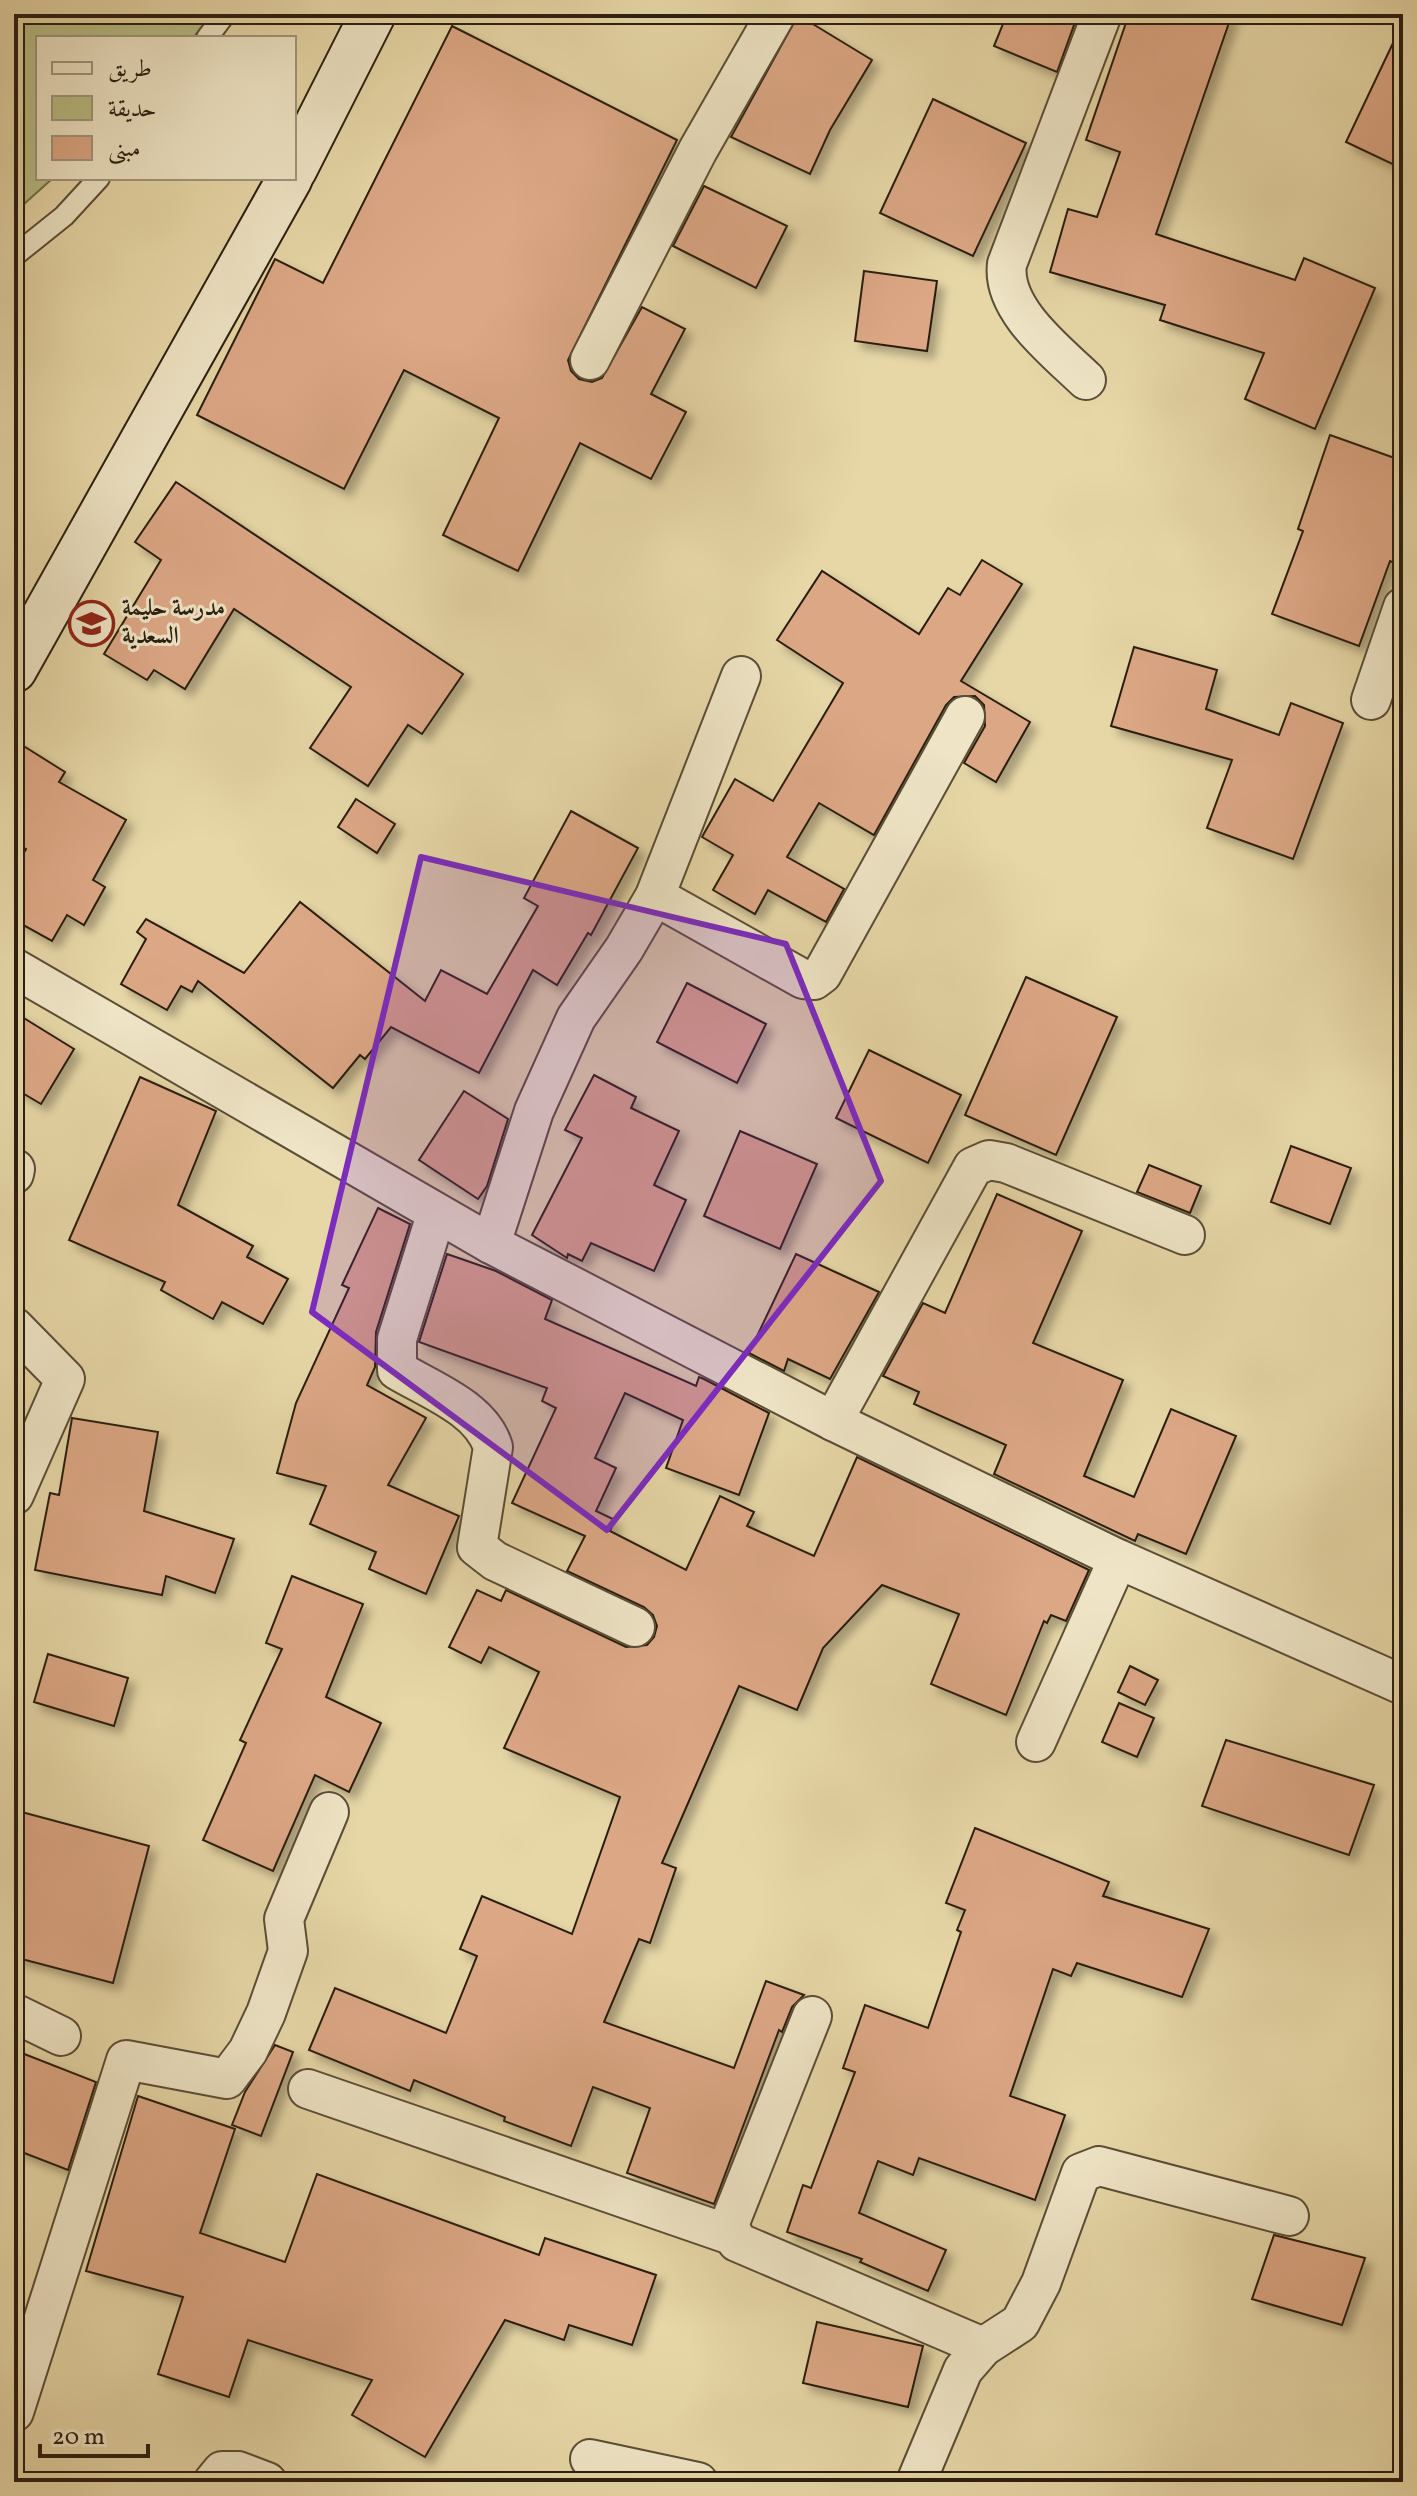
<svg xmlns="http://www.w3.org/2000/svg" width="1417" height="2496" font-family="Vollkorn,Amiri,serif">
  <style>
    .green { fill: #b9bd84; stroke: #726e4a; stroke-width: 2 }
    .building { fill: #dca785; stroke: #2b1f10; stroke-width: 2; filter: url(#shadow) }
    .lines { fill: none; stroke-linecap: round; stroke-linejoin: round }
    .service-casing { stroke: #5a4d36; stroke-width: 24 }
    .minor-casing { stroke: #5a4d36; stroke-width: 42 }
    .secondary-casing { stroke: #2b1f10; stroke-width: 48 }
    .service { stroke: #efe5c6; stroke-width: 20 }
    .minor { stroke: #efe5c6; stroke-width: 38 }
    .secondary { stroke: #efe5c6; stroke-width: 44 }
    .marked { fill: #7b2cbf; fill-opacity: 0.2; stroke: #7b2cbf; stroke-width: 6; stroke-linejoin: round }
    .labels { text-anchor: middle; dominant-baseline: central; stroke-width: 6; stroke-linejoin: round; paint-order: stroke }
    .poi-label { font-size: 24px; font-weight: bold; fill: #2b1f10; stroke: #efe5c6; text-anchor: start }
  </style>
  <defs>
    <filter id="shadow"><feDropShadow dx="7" dy="7" stdDeviation="4" flood-color="#0004"/></filter>
  </defs>
  <rect width="100%" height="100%" fill="#e7d7a7"/>
  <filter id="stains"><feTurbulence type="fractalNoise" baseFrequency=".0025" numOctaves="4"/><feColorMatrix values="0 0 0 0 .2 0 0 0 0 .09 0 0 0 0 .02 0 0 0 .5 -.17"/></filter>
  <radialGradient id="worn" r=".72"><stop offset=".6" stop-color="#630" stop-opacity="0"/><stop offset="1" stop-color="#630" stop-opacity=".3"/></radialGradient>
  <path class="green" d="M14,14h199l-20,24h-155v140h15l-39,35z"/>
  <g class="building">
    <path d="M1007,14h71l-21,58 -63,-26z"/>
    <path d="M1129,14h103l-76,220 139,46 9,-22 71,30 -60,141 -70,-30 19,-46 -104,-33 5,-15 -115,-33 18,-63 29,8 23,-65 -34,-12z"/>
    <path d="M798,15l74,45 -42,70 -20,44 -79,-37z"/>
    <path d="M1403,22v147l-57,-27z"/>
    <path d="M452,26l225,114 -109,220 3,11 8,8 13,3 10,-4 40,-71 43,22 -34,65 35,18 -35,67 -71,-36 -62,128 -75,-36 56,-117 -95,-48 -60,119 -147,-74 78,-156 48,24z"/>
    <path d="M933,99l93,44 -53,113 -93,-43z"/>
    <path d="M704,186l83,40 -31,62 -83,-42z"/>
    <path d="M864,271l73,10 -10,70 -72,-10z"/>
    <path d="M1330,435l73,26v85l-6,18 -7,-3 -31,85 -87,-32 31,-83 -5,-2z"/>
    <path d="M176,482l287,192 -41,60 -14,-9 -40,61 -58,-38 41,-61 -117,-78 -49,80 -31,-19 -7,10 -43,-26 57,-94 -26,-18z"/>
    <path d="M982,560l40,24 -61,97 69,41 -34,60 -32,-19 21,-37 -1,-21 -9,-9 -21,1 -8,8 -72,130 -55,-32 -32,54 57,32 -18,33 -58,-32 -13,24 -42,-24 20,-35 -31,-18 33,-58 38,22 70,-118 -66,-43 45,-69 97,63 29,-46 12,7z"/>
    <path d="M1134,647l83,23 -11,39 73,26 12,-32 52,20 -50,136 -86,-31 25,-68 -121,-34z"/>
    <path d="M14,740l51,32 -6,10 67,38 -33,60 12,7 -21,38 -17,-10 -15,26 -38,-21v-50l12,-21 -12,-7z"/>
    <path d="M356,799l39,25 -18,29 -39,-26z"/>
    <path d="M571,811l67,37 -47,87 -3,-2 -31,52 -24,-15 -54,103 -88,-46 -26,32 -5,-4 -27,33 -135,-107 -6,11 -11,-6 -14,24 -46,-26 25,-45 -9,-7 9,-13 98,54 56,-71 125,99 16,-31 46,24 51,-88 -14,-8z"/>
    <path d="M1026,977l91,40 -61,138 -91,-40z"/>
    <path d="M687,983l79,41 -29,59 -80,-41z"/>
    <path d="M14,1012l60,37 -33,55 -27,-16z"/>
    <path d="M869,1050l92,45 -33,68 -92,-45z"/>
    <path d="M594,1075l42,22 -5,11 48,23 -25,54 32,15 -32,71 -63,-28 -9,18 -14,-7 -1,4 -35,-23 50,-97 -17,-8z"/>
    <path d="M140,1077l76,34 -38,94 75,41 -6,11 41,22 -25,45 -41,-22 -9,17 -52,-29 4,-8 -96,-42z"/>
    <path d="M464,1091l44,28 -21,67 -9,13 -59,-39z"/>
    <path d="M740,1131l77,33 -37,85 -76,-33z"/>
    <path d="M1291,1146l60,22 -21,56 -59,-22z"/>
    <path d="M1149,1165l52,21 -11,27 -53,-21z"/>
    <path d="M997,1194l85,37 -49,112 90,37 -39,96 50,21 37,-88 65,27 -50,118 -48,-20 -3,7 -141,-67 12,-29 -92,-41 5,-12 -36,-16 40,-73 22,10z"/>
    <path d="M378,1208l32,16 -34,108 -1,35 -8,18 59,33 -38,67 71,31 -33,78 -57,-25 7,-17 -66,-28 16,-38 -49,-13 19,-70 53,-115 -7,-3z"/>
    <path d="M447,1254l49,17 56,29 -7,19 151,67 3,-9 5,2 65,34 -30,82 -73,-27 17,-48 -58,-27 -30,65 21,10 -20,43 19,9 -5,11 76,39 34,-74 34,16 -7,14 67,30 43,-99 232,113 -23,51 -15,-6 -4,8 -3,-2 -38,94 -75,-31 28,-70 -77,-29 -59,63 -26,62 -58,-24 -77,177 14,5 -26,75 -11,-4 -35,83 130,46 32,-87 38,14 -12,12 -10,25 -3,-2 -65,174 -87,-31 23,-65 -57,-21 -22,59 -67,-25 1,-4 -91,-37 -4,11 -101,-41 26,-62 111,45 31,-77 -17,-7 22,-53 90,38 48,-137 -116,-49 35,-76 -50,-25 -8,16 -32,-16 28,-57 24,11 5,-11 120,57 21,-2 7,-8 3,-11 -4,-11 -9,-8 -77,-36 18,-35 -73,-33 44,-95 -14,-7 5,-13 -128,-46z"/>
    <path d="M796,1254l83,38 -49,87 -42,-20 -4,12 -35,-18z"/>
    <path d="M72,1418l86,14 -14,79 90,28 -19,54 -49,-17 -4,19 -127,-25 15,-77 9,2z"/>
    <path d="M292,1576l71,28 -37,93 55,26 -32,69 -34,-17 -42,96 -70,-31 43,-97 -6,-3 42,-91 -16,-6z"/>
    <path d="M48,1654l80,24 -14,48 -80,-24z"/>
    <path d="M1130,1666l28,14 -13,25 -27,-13z"/>
    <path d="M1119,1703l35,15 -17,39 -35,-15z"/>
    <path d="M1226,1740l148,45 -25,70 -147,-49z"/>
    <path d="M14,1810l135,36 -36,137 -99,-26z"/>
    <path d="M975,1828l134,54 -6,14 106,33 -27,68 -105,-34 -6,13 -18,-7 -43,127 55,19 -30,85 -116,-42 -6,17 -35,-14 -19,52 87,37 -18,41 -68,-29 2,-3 -75,-27 16,-47 8,3 44,-116 -12,-4 22,-63 63,23 33,-96 -4,-2 8,-20 -19,-7z"/>
    <path d="M275,2045l18,7 -32,84 -29,-11 13,-33z"/>
    <path d="M14,2050l82,32 -28,88 -54,-21z"/>
    <path d="M138,2096l97,33 -35,104 85,29 32,-88 222,81 6,-17 111,37 -24,70 -63,-20 -5,15 -59,-20 -80,137 -73,-42 20,-35 -124,-40 -19,57 -71,-23 25,-77 -97,-26z"/>
    <path d="M1274,2235l91,23 -23,67 -90,-26z"/>
    <path d="M817,2322l106,24 -15,61 -105,-24z"/>
  </g>
  <g class="lines">
    <defs>
      <g id="service">
        <path d="M207,38l18,-24"/>
        <path d="M14,256l50,-40 35,-38"/>
      </g>
      <g id="minor">
        <path d="M590,360l108,-210 78,-136"/>
        <path d="M1086,380c-30,-29 -85,-71 -79,-116l95,-250"/>
        <path d="M1371,700l32,-93"/>
        <path d="M655,896l148,83 11,1 8,-6 143,-258"/>
        <path d="M14,968l477,276 342,177 285,138 285,126"/>
        <path d="M14,1174l1,-5"/>
        <path d="M436,1215l-39,124v31c33,20 84,38 96,77l-16,100 18,14 140,66"/>
        <path d="M491,1244l43,-133 42,-93 48,-69 31,-53 86,-220"/>
        <path d="M14,1327l51,52 -51,116"/>
        <path d="M833,1421l140,-254 16,-7 17,3 179,72"/>
        <path d="M1036,1742l82,-183"/>
        <path d="M14,2013l47,23"/>
        <path d="M812,2016l-83,209 8,17 246,105"/>
        <path d="M308,2089l423,146"/>
        <path d="M14,2412l112,-352 101,19 21,-28 18,-38 22,-62 -4,-32 45,-107"/>
        <path d="M590,2459l108,23"/>
        <path d="M213,2482l9,-11h16l29,11"/>
        <path d="M916,2482l47,-112 20,-23 37,-24 21,-40 40,-110 18,-7 190,50"/>
      </g>
      <g id="secondary">
        <path d="M294,170l79,-156"/>
        <path d="M14,670l276,-492"/>
      </g>
    </defs>
    <use href="#service" class="service-casing"/>
    <use href="#minor" class="minor-casing"/>
    <use href="#secondary" class="secondary-casing"/>
    <use href="#service" class="service"/>
    <use href="#minor" class="minor"/>
    <use href="#secondary" class="secondary"/>
  </g>
  <path class="marked" d="M421,857l365,87 95,237 -274,349 -295,-218z"/>
  <defs>
    <symbol id="school-ring" viewBox="-11 -11 22 22"><circle r="9.5" fill="#efe5c6" stroke="#8f2418" stroke-width="1.5"/><path d="M0-5L7-2L0 1L-7-2ZM-4 1L0 2.5L4 1V4Q0 6-4 4Z" fill="#8f2418"/></symbol>
  </defs>
  <g fill-rule="evenodd">
    <use href="#school-ring" x="66" y="598" width="51" height="51"/>
  </g>
  <g class="labels">
    <g class="poi-label">
      <text x="122" y="609">مدرسة حليمة<tspan x="122" dy="28">السعدية</tspan></text>
    </g>
  </g>
  <rect width="1417" height="2496" fill="none" stroke="#e7d7a7" stroke-width="48"/>
  <rect x="16" y="16" width="1385" height="2464" fill="none" stroke="#2b1f10" stroke-width="4"/>
  <rect x="24" y="24" width="1369" height="2448" fill="none" stroke="#2b1f10" stroke-width="2"/>
  <rect x="36" y="36" width="260" height="144" fill="#efe5c6" stroke="#a1967d" stroke-width="2"/>
  <rect x="52" y="62" width="40" height="12" fill="#efe5c6" stroke="#a1967d" stroke-width="2"/>
  <text x="108" y="76" font-size="24" fill="#2b1f10">طريق</text>
  <rect x="52" y="96" width="40" height="24" fill="#b9bd84" stroke="#a1967d" stroke-width="2"/>
  <text x="108" y="116" font-size="24" fill="#2b1f10">حديقة</text>
  <rect x="52" y="136" width="40" height="24" fill="#dca785" stroke="#a1967d" stroke-width="2"/>
  <text x="108" y="156" font-size="24" fill="#2b1f10">مبنى</text>
  <path d="M40 2444v12h108v-12" fill="none" stroke="#2b1f10" stroke-width="4"/>
  <text x="52" y="2444" font-size="24" fill="#2b1f10" stroke="#efe5c6" stroke-width="6" paint-order="stroke">20 m</text>
  <rect width="100%" height="100%" filter="url(#stains)"/>
  <rect width="100%" height="100%" fill="url(#worn)"/>
</svg>
